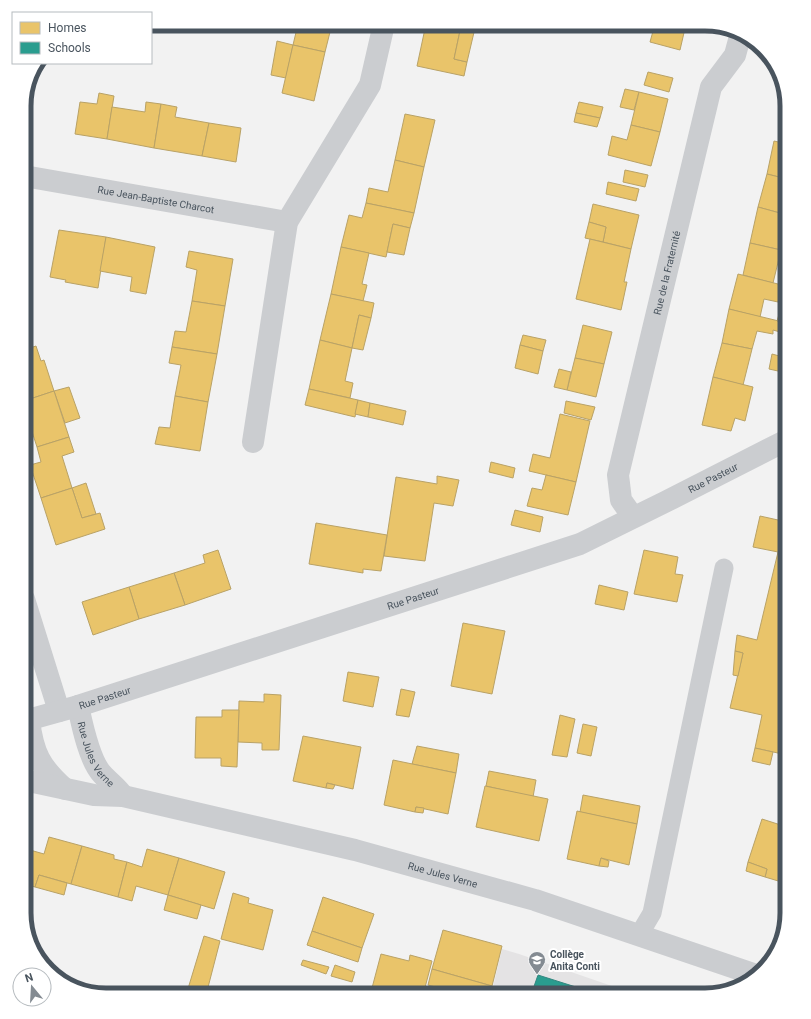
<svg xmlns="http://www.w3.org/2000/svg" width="811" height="1019" font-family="Roboto,sans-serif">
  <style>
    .education { fill: #e4e3e4 }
    .homes { fill: #e9c46a; stroke: #b9a266 }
    .schools { fill: #2a9d8f; stroke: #338780 }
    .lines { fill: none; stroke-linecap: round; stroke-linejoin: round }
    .service { stroke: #cbcdd0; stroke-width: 19 }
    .minor { stroke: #cbcdd0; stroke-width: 22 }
    .labels { text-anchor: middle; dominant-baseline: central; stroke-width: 4; stroke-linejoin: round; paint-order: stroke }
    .street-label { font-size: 10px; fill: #49545e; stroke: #fff }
    .poi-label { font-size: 10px; font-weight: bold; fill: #49545e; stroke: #fff; text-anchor: start }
    .rim { fill: none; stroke: #49545e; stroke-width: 5 }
  </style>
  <rect width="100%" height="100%" fill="#f2f2f2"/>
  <path class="education" d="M502,949l17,5 119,41h-147z"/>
  <g class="homes">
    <path d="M298,24h34l-7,28 -32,-7z"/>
    <path d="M426,24l35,2 -7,33 13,3 -3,14 -47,-10z"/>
    <path d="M655,24h31l-6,26 -30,-8z"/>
    <path d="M461,26l14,2 -8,34 -13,-3z"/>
    <path d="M277,41l16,4 -7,33 -15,-3z"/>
    <path d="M293,45l32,7 -11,49 -32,-8z"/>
    <path d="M648,72l25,6 -4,14 -25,-7z"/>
    <path d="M625,89l14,3 -5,18 -14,-3z"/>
    <path d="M639,92l29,7 -8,33 -29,-7z"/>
    <path d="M99,93l15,3 -7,43 -32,-5 5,-32 17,2z"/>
    <path d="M146,102l15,2 -7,44 -47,-9 5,-32 33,5z"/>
    <path d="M579,102l24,5 -3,11 -24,-5z"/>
    <path d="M161,104l16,3 -2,10 34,6 -7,33 -48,-8z"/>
    <path d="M576,113l24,5 -3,9 -23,-5z"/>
    <path d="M405,114l30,6 -11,47 -29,-7z"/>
    <path d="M209,123l32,5 -5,34 -34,-6z"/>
    <path d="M631,125l29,7 -9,34 -43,-11 4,-19 15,4z"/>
    <path d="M774,141l13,3v35l-20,-5z"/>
    <path d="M395,160l29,7 -10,46 -48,-10 3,-15 19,4z"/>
    <path d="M625,170l23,5 -3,12 -22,-5z"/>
    <path d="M767,174l20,5v36l-29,-8z"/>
    <path d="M608,182l31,7 -3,12 -30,-7z"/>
    <path d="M366,203l48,10 -4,15 -17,-4 -7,33 -45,-10 8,-32 13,3z"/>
    <path d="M593,204l46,11 -8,34 -28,-7 3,-15 -17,-5z"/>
    <path d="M758,207l29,8v7l-6,28 -31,-7z"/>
    <path d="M589,222l17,5 -3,15 -18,-4z"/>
    <path d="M393,224l17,4 -6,27 -17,-3z"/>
    <path d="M59,230l47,7 -8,51 -33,-6 1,-2 -16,-3z"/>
    <path d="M106,237l49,10 -9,47 -16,-3 2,-14 -32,-6z"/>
    <path d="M590,239l41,10 -7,33h3l-6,28 -45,-11z"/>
    <path d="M750,243l31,7 -8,33 -30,-8z"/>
    <path d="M341,247l28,6 -7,31 5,1 -4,16 -32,-7z"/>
    <path d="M189,251l44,8 -8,47 -33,-5 5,-31 -11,-3z"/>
    <path d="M738,274l44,11 -4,17 -14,-3 -4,18 -31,-8z"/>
    <path d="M331,294l43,9 -3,15 -12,-3 -7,33 -32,-8z"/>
    <path d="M192,301l33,5 -8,48 -45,-7 3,-16 11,1z"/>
    <path d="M729,309l58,14v11l-14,-4v4l-16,-3 -5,18 -30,-6z"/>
    <path d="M780,311l7,2v10l-10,-2z"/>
    <path d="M359,315l12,3 -8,32 -11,-2z"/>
    <path d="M583,325l29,7 -8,32 -29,-6z"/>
    <path d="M523,335l23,5 -3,11 -23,-6z"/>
    <path d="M320,340l32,8 -7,33 8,2 -3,15 -41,-9z"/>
    <path d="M722,343l30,6 -9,36 -30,-8z"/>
    <path d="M520,345l23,6 -5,23 -23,-6z"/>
    <path d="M36,346l5,15 3,-1 10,31 -30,10v-51z"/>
    <path d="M172,347l45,7 -9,48 -33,-6 6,-31 -12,-2z"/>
    <path d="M772,354l15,4v15l-18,-4z"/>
    <path d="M575,358l29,6 -8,33 -29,-7z"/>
    <path d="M559,369l12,3 -4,18 -13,-3z"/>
    <path d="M713,377l40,10 -8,34 -10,-3 -4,13 -29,-6z"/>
    <path d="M69,387l11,31 -15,5 -11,-32z"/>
    <path d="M309,389l49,11 -3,17 -50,-12z"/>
    <path d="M54,391l15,46 -32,10 -13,-40v-6z"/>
    <path d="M175,396l33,6 -8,49 -45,-7 4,-17 11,1z"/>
    <path d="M358,400l12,3 -2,14 -13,-3z"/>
    <path d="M566,401l29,6 -4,13 -27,-7z"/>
    <path d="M370,403l36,8 -3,14 -35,-8z"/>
    <path d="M560,414l30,7 -14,61 -47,-11 4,-17 17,4z"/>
    <path d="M69,437l5,15 -12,4 10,32 -31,10 -11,-33 11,-3 -4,-15z"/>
    <path d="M491,462l24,6 -2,10 -24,-6z"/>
    <path d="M546,475l30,7 -8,33 -41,-9 5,-18 10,2z"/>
    <path d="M437,476l22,4 -6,26 -19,-3 -9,58 -41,-5 12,-79 41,7z"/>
    <path d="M86,483l10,31 -14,4 -10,-30z"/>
    <path d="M72,488l10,30 18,-5 5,16 -49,16 -15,-47z"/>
    <path d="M515,510l28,7 -3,15 -29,-7z"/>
    <path d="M760,516l27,6v233l-32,-7 7,-33 -32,-7 13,-55 -8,-2 2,-16 20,5 21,-88 -25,-5z"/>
    <path d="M316,523l71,12 -6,36 -18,-2v4l-54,-9z"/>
    <path d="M218,550l13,39 -46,16 -11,-32 31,-10 -2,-8z"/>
    <path d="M644,550l34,7 -3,17 8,1 -6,27 -43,-8z"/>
    <path d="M174,573l11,32 -46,14 -10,-32z"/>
    <path d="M599,585l29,7 -4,18 -29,-6z"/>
    <path d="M129,587l10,32 -46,16 -11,-33z"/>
    <path d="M463,623l42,8 -13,63 -41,-8z"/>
    <path d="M735,651l8,2 -5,23 -5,-1z"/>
    <path d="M348,672l31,5 -6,30 -30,-6z"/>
    <path d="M401,689l14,3 -6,25 -13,-2z"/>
    <path d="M264,694l17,1 -2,55h-17v-7l-24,-1 1,-41 25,1z"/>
    <path d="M222,710h17l-2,57 -16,-1v-8h-26l1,-41h26z"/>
    <path d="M560,715l15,4 -8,38 -15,-2z"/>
    <path d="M583,724l14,3 -6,29 -14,-3z"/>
    <path d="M303,736l58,11 -8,42 -26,-6 -1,5 -33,-7z"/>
    <path d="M417,746l42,8 -3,19 -44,-9z"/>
    <path d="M755,748l18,4 -3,13 -18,-4z"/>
    <path d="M393,760l63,13 -8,41 -32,-7 -1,5 -31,-7z"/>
    <path d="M489,771l47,9 -3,17 -47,-11z"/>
    <path d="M327,783l8,2 -2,4 -7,-1z"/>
    <path d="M485,786l63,13 -9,42 -63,-14z"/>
    <path d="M583,795l57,11 -3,18 -57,-12z"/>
    <path d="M416,807l8,1 -1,5 -8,-1z"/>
    <path d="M577,811l60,13 -8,41 -28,-7 -2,8 -32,-7z"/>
    <path d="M762,819l25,8v49l-2,7 -20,-6 2,-8 -19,-7z"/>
    <path d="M49,837l33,9 -11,38 -32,-9 -4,12 -11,-3v-12l6,-22 14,4z"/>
    <path d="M82,846l32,9v4l13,3 -9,35 -47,-13z"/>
    <path d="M24,848l6,2 -6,22z"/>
    <path d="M147,849l32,9 -11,37 -32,-9 -4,15 -14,-4 9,-35 15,5z"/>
    <path d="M179,858l46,14 -11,37 -46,-14z"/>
    <path d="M601,858l8,3 -1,6 -9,-1z"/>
    <path d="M748,862l19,7 -2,8 -19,-6z"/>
    <path d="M39,875l28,8 -3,12 -29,-8z"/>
    <path d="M233,893l16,5 -1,5 25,7 -10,40 -42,-11z"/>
    <path d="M168,895l33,10 -4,14 -33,-9z"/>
    <path d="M323,897l51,17 -12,34 -50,-17z"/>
    <path d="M443,930l59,16 -10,40 -60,-17z"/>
    <path d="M312,931l50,17 -4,14 -51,-17z"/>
    <path d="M204,936l16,5 -14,54h-9l-10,-3z"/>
    <path d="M381,954l28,7 1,-6 22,6 -9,34h-28l-23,-7z"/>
    <path d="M303,960l26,7 -3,7 -25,-9z"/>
    <path d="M335,965l20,7 -3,10 -21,-6z"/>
    <path d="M432,969l60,17 -2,9h-25l-37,-10z"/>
  </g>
  <path class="schools" d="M538,975l63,20h-70z"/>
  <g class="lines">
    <path class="service" d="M639,935l13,-22 72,-345"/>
    <g class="minor">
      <path id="s1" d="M24,176l263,46"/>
      <path d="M253,442l34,-220 83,-137 14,-61"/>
      <path id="s2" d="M633,517l-12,-17 -3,-25 93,-388 24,-32 6,-22"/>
      <path d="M24,599l35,112"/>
      <path id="s3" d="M78,706c4,18 11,54 24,68 7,8 15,13 21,22"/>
      <path d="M29,720c4,33 11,47 36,69"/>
      <path id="s4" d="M24,721l54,-15 502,-162 85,-42 122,-62"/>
      <path id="s5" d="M24,780l70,15 29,1 232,54 180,50 221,75"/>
    </g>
  </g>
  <defs>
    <symbol id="school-pin" viewBox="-11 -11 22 30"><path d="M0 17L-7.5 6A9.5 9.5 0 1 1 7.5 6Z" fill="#848b92" stroke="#fff"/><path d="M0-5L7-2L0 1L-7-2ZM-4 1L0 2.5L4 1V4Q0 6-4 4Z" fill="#fff"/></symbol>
  </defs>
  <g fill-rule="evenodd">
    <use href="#school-pin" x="527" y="950" width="20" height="27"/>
  </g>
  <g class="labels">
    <g class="street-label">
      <text stroke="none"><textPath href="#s1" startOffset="134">Rue Jean-Baptiste Charcot</textPath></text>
      <text stroke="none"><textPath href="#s2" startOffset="254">Rue de la Fraternité</textPath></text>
      <text stroke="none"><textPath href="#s4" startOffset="732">Rue Pasteur</textPath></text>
      <text stroke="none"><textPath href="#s4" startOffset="408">Rue Pasteur</textPath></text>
      <text stroke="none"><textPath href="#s4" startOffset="84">Rue Pasteur</textPath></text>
      <text stroke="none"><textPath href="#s3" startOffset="52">Rue Jules Verne</textPath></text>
      <text stroke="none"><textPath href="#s5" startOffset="430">Rue Jules Verne</textPath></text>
    </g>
    <g class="poi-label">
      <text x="550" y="954">Collège<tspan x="550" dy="12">Anita Conti</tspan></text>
    </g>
  </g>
  <path d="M0 0H811V1019H0ZM106 31H705A75 75 0 0 1 780 106V913A75 75 0 0 1 705 988H106A75 75 0 0 1 31 913V106A75 75 0 0 1 106 31Z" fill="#fff" fill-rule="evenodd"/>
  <path class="rim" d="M106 31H705A75 75 0 0 1 780 106V913A75 75 0 0 1 705 988H106A75 75 0 0 1 31 913V106A75 75 0 0 1 106 31Z"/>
  <rect x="12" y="12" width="140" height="52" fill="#ffffff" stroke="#b6bbbf"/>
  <rect x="20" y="22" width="20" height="12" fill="#e9c46a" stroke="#b6bbbf"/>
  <text x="48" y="32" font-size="12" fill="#49545e">Homes</text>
  <rect x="20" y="42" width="20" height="12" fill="#2a9d8f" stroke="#b6bbbf"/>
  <text x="48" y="52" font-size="12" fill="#49545e">Schools</text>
  <g transform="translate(32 987) rotate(342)"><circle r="19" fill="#ffffff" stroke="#b6bbbf"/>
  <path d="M0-3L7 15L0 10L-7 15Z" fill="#848b92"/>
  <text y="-6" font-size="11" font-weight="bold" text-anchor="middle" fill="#49545e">N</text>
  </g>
</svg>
